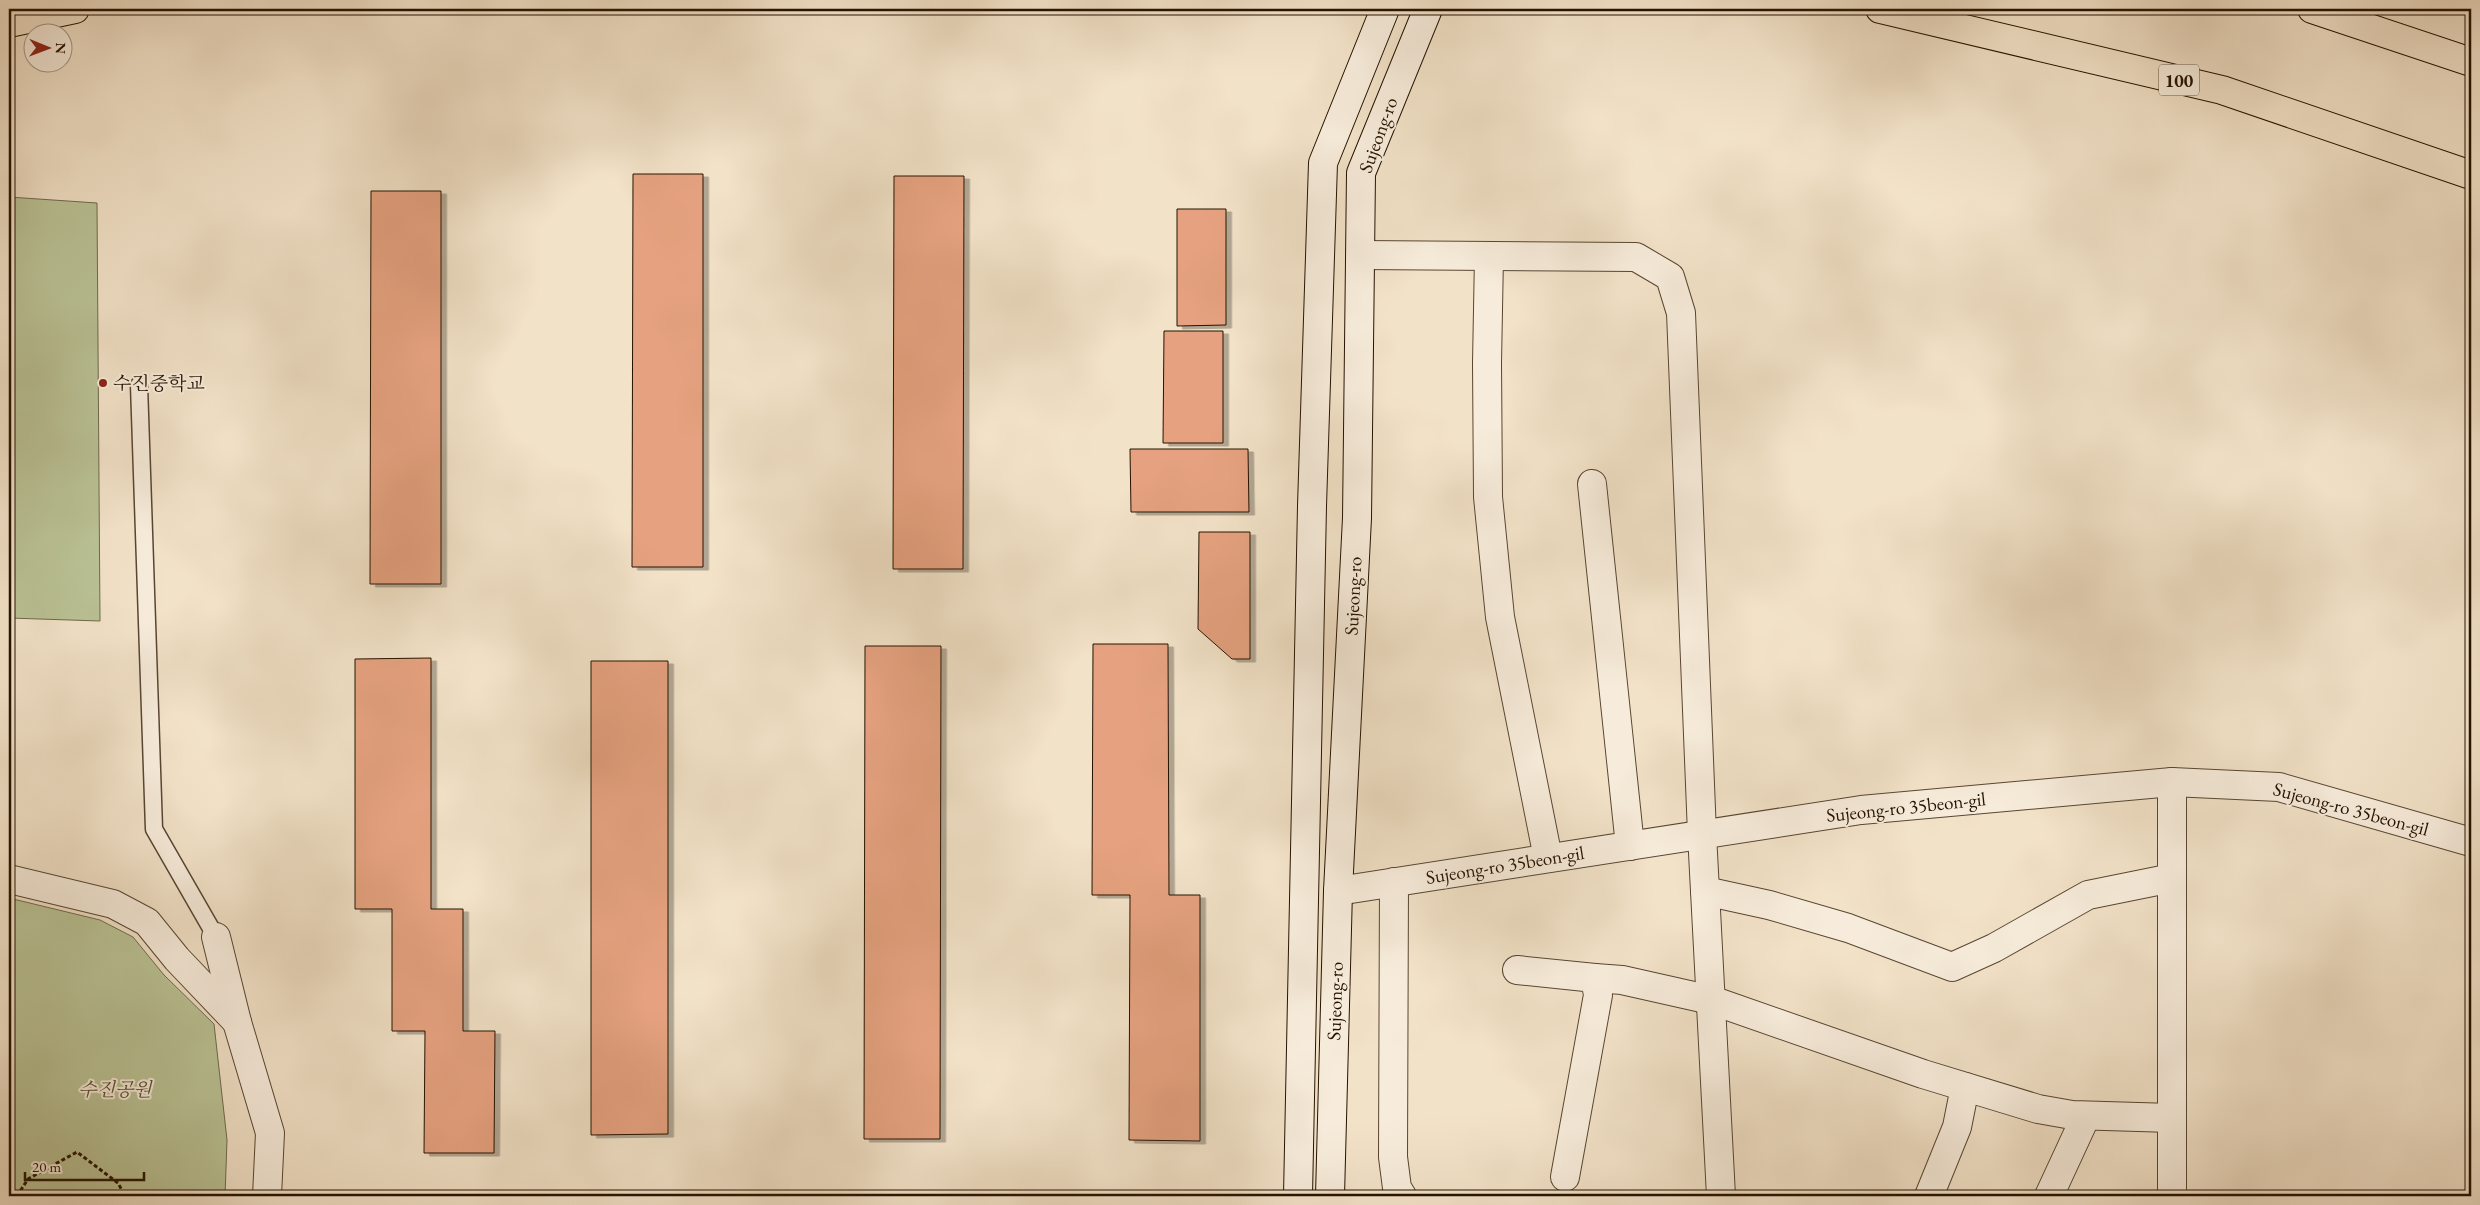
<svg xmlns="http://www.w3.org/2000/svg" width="2480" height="1205" font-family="'EB Garamond','Noto Serif KR',serif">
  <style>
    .green { fill: #bac396; stroke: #706a4b }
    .building { fill: #e6a280; stroke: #251200; filter: url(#shadow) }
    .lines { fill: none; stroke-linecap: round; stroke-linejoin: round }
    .lane-casing { stroke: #584632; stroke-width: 19 }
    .street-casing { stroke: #584632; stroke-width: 30 }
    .secondary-casing { stroke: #251200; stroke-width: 30 }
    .highway-casing { stroke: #251200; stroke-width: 30 }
    .path { stroke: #251200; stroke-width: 3; stroke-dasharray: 4 2.5; stroke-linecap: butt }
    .lane { stroke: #f7ecdb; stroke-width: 16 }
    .street { stroke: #f7ecdb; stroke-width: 28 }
    .secondary { stroke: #f7ecdb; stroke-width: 28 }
    .highway { stroke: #f2e2c8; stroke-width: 28 }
    .poi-dot { fill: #8f2418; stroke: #f7ecdb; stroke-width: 2 }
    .labels { text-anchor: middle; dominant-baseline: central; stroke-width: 4; stroke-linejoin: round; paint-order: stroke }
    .shield { fill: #f7ecdb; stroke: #645342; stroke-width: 1 }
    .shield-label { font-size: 18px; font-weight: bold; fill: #251200 }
    .street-label { font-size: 19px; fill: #251200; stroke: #f7ecdb }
    .poi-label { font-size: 19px; fill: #251200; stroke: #f7ecdb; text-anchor: start }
    .park-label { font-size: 19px; font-style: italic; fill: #595034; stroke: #f7ecdb }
  </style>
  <defs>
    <filter id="shadow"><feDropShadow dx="5.5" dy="3" stdDeviation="0" flood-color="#0004"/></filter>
  </defs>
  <rect width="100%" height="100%" fill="#f2e2c8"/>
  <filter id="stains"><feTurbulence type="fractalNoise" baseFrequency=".004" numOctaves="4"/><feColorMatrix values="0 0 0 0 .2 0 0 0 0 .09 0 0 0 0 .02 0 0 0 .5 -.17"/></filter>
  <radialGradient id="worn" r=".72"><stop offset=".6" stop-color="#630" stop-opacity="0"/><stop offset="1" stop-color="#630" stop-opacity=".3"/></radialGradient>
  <g class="green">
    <path d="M9,197l88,6 3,418 -91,-3z"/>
    <path d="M9,898l91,22 33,17 31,38 50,49 13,116 -2,56h-216z"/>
  </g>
  <g class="building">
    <path d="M633,174h70v393h-71z"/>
    <path d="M894,176h70l-1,393h-70z"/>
    <path d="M371,191h70v393h-71z"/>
    <path d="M1177,209h49v116l-49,1z"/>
    <path d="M1164,331h59v112h-60z"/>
    <path d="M1130,449h118l1,63h-118z"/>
    <path d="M1199,532h51v127h-18l-34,-30z"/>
    <path d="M1093,644h75l1,251h31v246l-71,-1 1,-245h-38z"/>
    <path d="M865,646h76l-1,493h-76z"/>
    <path d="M431,658v251h32v122h32l-1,122h-70l1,-122h-33v-122h-37v-250z"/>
    <path d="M591,661h77v473l-77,1z"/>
  </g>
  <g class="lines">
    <defs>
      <path id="lane" d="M139,385l15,444 62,108"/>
      <g id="street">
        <path d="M1361,255l275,2 34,20 11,36 21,521 19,362"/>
        <path d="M1489,256l-2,107 1,134 12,120 48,241"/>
        <path d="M1592,484l38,362"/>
        <path d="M9,879l104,25 34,18 30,37 60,63"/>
        <path d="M1394,882l-1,275 4,31 5,8"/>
        <path d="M1338,891l523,-81 311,-28 107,5 192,55"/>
        <path d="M1705,891l64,14 79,23 104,39 42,-19 94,-53 84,-17"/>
        <path d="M216,937l21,85 33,111 -3,63"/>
        <path d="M1517,970l78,8 3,17 -33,182"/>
        <path d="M1595,978l27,2 89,20 212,74 115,35 34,6 100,3"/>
        <path d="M1929,1196l28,-69 8,-40"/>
        <path d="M2049,1196l37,-80"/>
        <path d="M2172,1196v-414"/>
      </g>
      <g id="secondary">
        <path d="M1298,1196l14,-690 11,-343 62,-154"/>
        <path d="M1330,1196l8,-305 19,-373 4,-345 67,-164"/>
      </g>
      <g id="highway">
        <path d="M1880,9l342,81 249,85"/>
        <path d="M2312,9l159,53"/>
        <path d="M9,23l66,-14"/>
      </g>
    </defs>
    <use href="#lane" class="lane-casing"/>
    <use href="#street" class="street-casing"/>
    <use href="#secondary" class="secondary-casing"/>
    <use href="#highway" class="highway-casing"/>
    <path class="path" d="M17,1196l11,-17 49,-27 41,31 7,13"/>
    <use href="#lane" class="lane"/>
    <use href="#street" class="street"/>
    <use href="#secondary" class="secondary"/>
    <use href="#highway" class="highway"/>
  </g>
  <circle class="poi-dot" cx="103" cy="383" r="5"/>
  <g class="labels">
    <rect class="shield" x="2159" y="64.5" width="40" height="31" rx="4"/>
    <g class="shield-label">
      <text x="2179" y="80">100</text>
    </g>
    <g class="street-label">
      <text transform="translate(1378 135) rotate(-70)">Sujeong-ro</text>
      <text transform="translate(1353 596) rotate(-87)">Sujeong-ro</text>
      <text transform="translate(1906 807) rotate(-6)">Sujeong-ro 35beon-gil</text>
      <text transform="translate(2351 809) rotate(15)">Sujeong-ro 35beon-gil</text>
      <text transform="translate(1505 865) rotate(-9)">Sujeong-ro 35beon-gil</text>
      <text transform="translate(1335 1001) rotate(-88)">Sujeong-ro</text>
    </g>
    <g class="poi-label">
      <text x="113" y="383">수진중학교</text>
    </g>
    <g class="park-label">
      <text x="115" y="1089">수진공원</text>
    </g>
  </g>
  <rect width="2480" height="1205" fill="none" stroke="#f2e2c8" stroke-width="30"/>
  <rect x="10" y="10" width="2460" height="1185" fill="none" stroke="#251200" stroke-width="2.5"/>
  <rect x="15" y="15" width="2450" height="1175" fill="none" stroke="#251200"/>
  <g transform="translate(48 48) rotate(91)"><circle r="24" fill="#f7ecdb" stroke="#a39583"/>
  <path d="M0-4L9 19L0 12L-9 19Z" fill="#8f2418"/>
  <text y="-8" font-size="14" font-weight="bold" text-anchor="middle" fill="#251200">N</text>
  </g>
  <path d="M25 1172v8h119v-8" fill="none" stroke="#251200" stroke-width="2.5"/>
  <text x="32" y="1172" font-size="15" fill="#251200" stroke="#f7ecdb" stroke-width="4" paint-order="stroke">20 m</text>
  <rect width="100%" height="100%" filter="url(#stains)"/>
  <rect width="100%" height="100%" fill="url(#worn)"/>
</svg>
